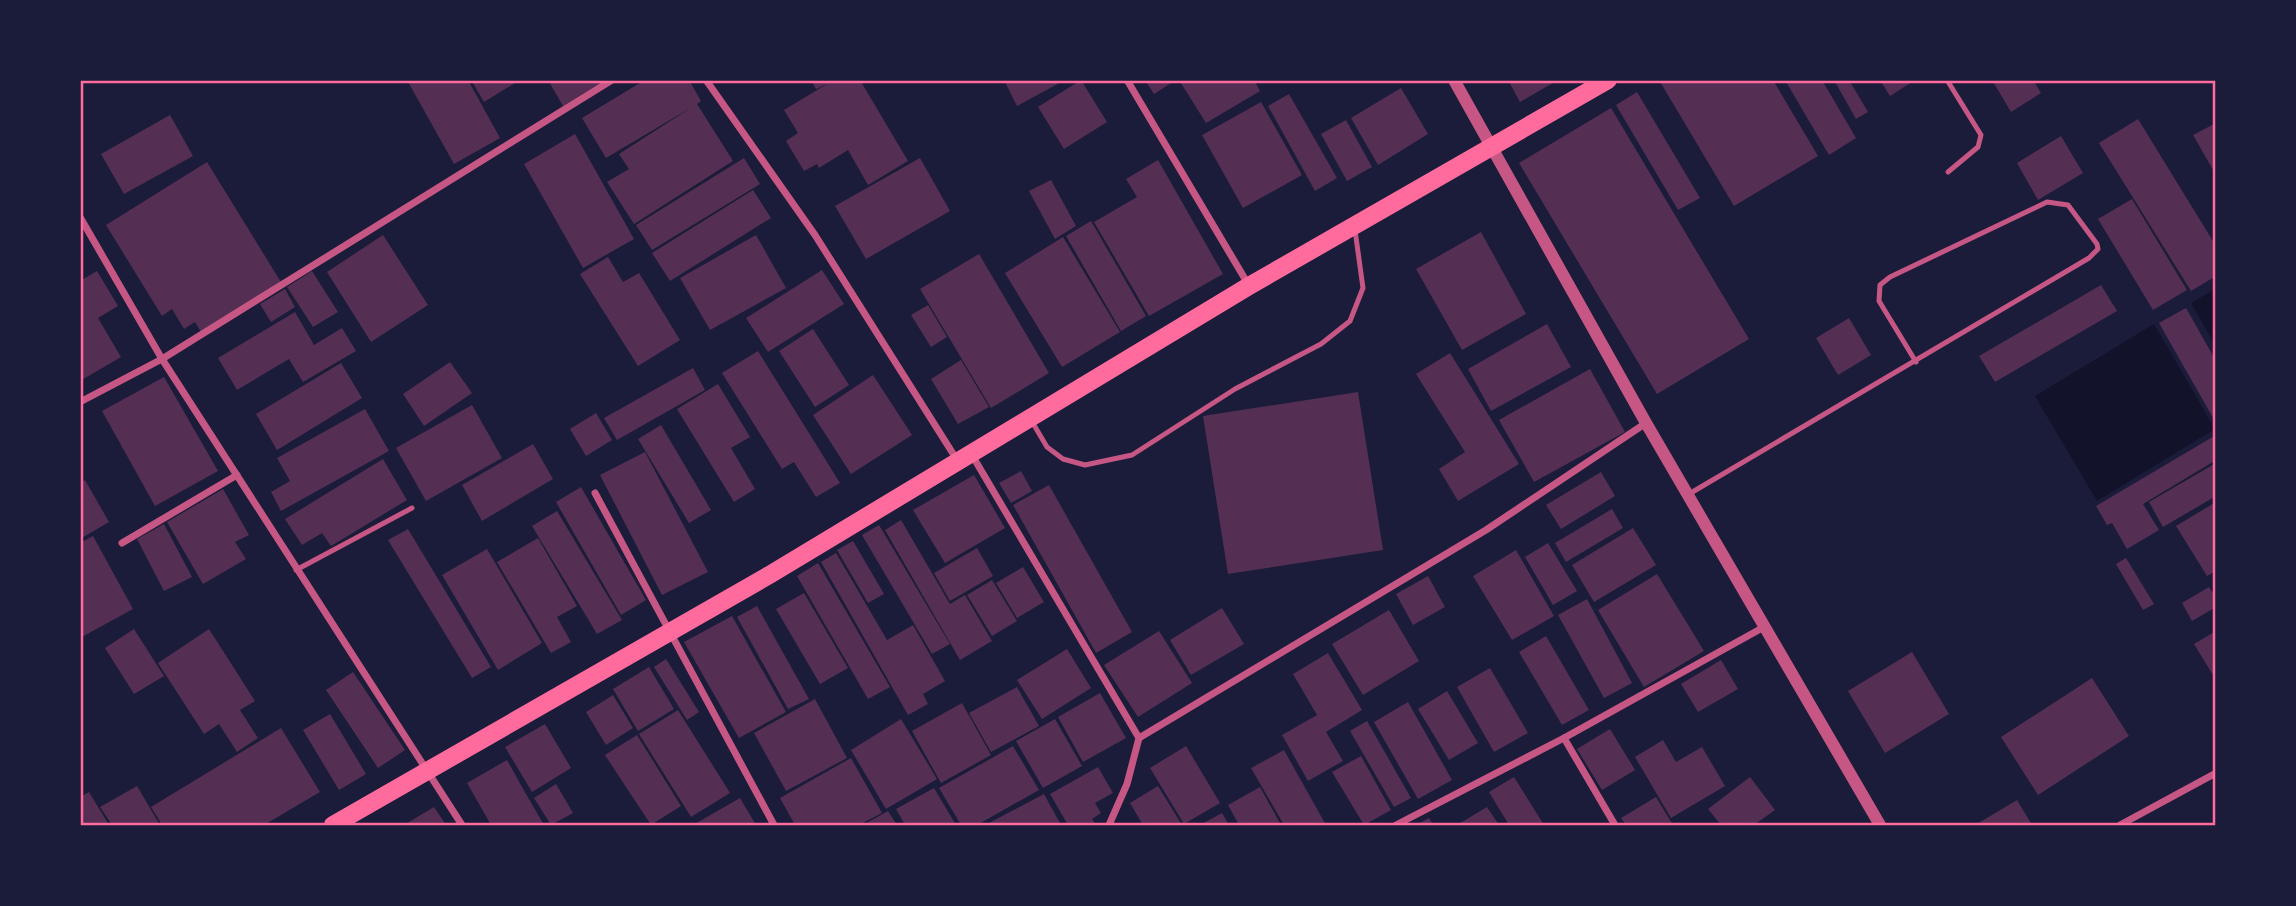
<svg xmlns="http://www.w3.org/2000/svg" width="2296" height="906" font-family="Montserrat,sans-serif">
  <style>
    .water { fill: #12122b }
    .building { fill: #542f53 }
    .lines { fill: none; stroke-linecap: round; stroke-linejoin: round }
    .service { stroke: #c65784; stroke-width: 5 }
    .minor { stroke: #c65784; stroke-width: 7 }
    .tertiary { stroke: #c65784; stroke-width: 12 }
    .primary { stroke: #ff6b9d; stroke-width: 18 }
    .neatline { fill: none; stroke: #ff6b9d; stroke-width: 2.5 }
  </style>
  <rect width="100%" height="100%" fill="#1b1b3a"/>
  <g class="water">
    <path d="M2215,289v56l-24,-42z"/>
    <path d="M2154,324l61,105 -118,72 -62,-105z"/>
  </g>
  <g class="building">
    <path d="M407,80h61l32,58 -46,26z"/>
    <path d="M471,80h49l-36,22z"/>
    <path d="M548,80h57l-42,26z"/>
    <path d="M645,80h44l12,21 -4,3 36,57 -99,63 -27,-42 22,-13 -10,-15 73,-47 -86,51 -24,-40z"/>
    <path d="M811,80h49l48,81 -40,24 -20,-35 -29,18 -2,-4 -13,7 -18,-30 12,-8 -14,-23 43,-26 -11,5z"/>
    <path d="M1004,80h61l-48,26z"/>
    <path d="M1081,80l26,42 -43,27 -26,-42z"/>
    <path d="M1145,80h31l-22,14z"/>
    <path d="M1179,80h75l6,11 -54,32z"/>
    <path d="M1508,80h50l-38,22z"/>
    <path d="M1659,80h114l45,76 -84,50z"/>
    <path d="M1785,80h37l34,58 -27,17z"/>
    <path d="M1834,80h15l19,32 -12,7z"/>
    <path d="M1880,80h35l-25,16z"/>
    <path d="M1992,80h41l8,13 -30,19z"/>
    <path d="M1401,88l27,46 -50,31 -27,-47z"/>
    <path d="M1637,92l63,106 -22,12 -62,-105z"/>
    <path d="M1289,94l48,84 -22,13 -47,-85z"/>
    <path d="M1261,102l41,73 -59,33 -41,-73z"/>
    <path d="M1611,108l138,231 -92,55 -138,-231z"/>
    <path d="M170,115l23,41 -69,38 -23,-40z"/>
    <path d="M2138,119l78,127v30l-25,15 -92,-148z"/>
    <path d="M1346,120l26,47 -25,14 -26,-47z"/>
    <path d="M2216,123v52l-23,-40z"/>
    <path d="M575,134l59,105 -51,29 -59,-104z"/>
    <path d="M2061,136l22,37 -45,27 -21,-37z"/>
    <path d="M744,158l16,26 -108,66 -16,-25z"/>
    <path d="M920,158l30,53 -84,48 -31,-53z"/>
    <path d="M1158,160l65,114 -74,42 -55,-94 43,-25 -11,-18z"/>
    <path d="M207,162l74,120 -80,50 -6,-10 -11,7 -12,-20 -10,7 -56,-91z"/>
    <path d="M1051,180l25,46 -21,13 -26,-48z"/>
    <path d="M753,190l18,28 -101,63 -18,-28z"/>
    <path d="M2132,199l55,91 -34,20 -55,-91z"/>
    <path d="M1091,221l55,95 -25,15 -55,-95z"/>
    <path d="M1481,232l45,82 -64,36 -46,-81z"/>
    <path d="M383,235l45,70 -57,37 -44,-70z"/>
    <path d="M756,235l30,53 -76,42 -30,-52z"/>
    <path d="M1063,237l57,95 -58,35 -57,-94z"/>
    <path d="M979,254l70,119 -58,35 -71,-119z"/>
    <path d="M608,257l15,25 16,-9 41,67 -42,26 -58,-92z"/>
    <path d="M822,270l22,34 -76,48 -22,-34z"/>
    <path d="M97,271l21,35 -20,12 23,39 -41,24v-100z"/>
    <path d="M312,271l26,41 -25,15 -26,-40z"/>
    <path d="M2101,285l16,26 -122,71 -16,-26z"/>
    <path d="M285,289l10,18 -24,15 -11,-18z"/>
    <path d="M928,305l19,32 -16,10 -20,-32z"/>
    <path d="M2186,308l30,53v62l-57,-100z"/>
    <path d="M295,312l19,33 28,-17 14,23 -53,31 -14,-23 -52,31 -19,-32z"/>
    <path d="M1849,318l22,37 -33,20 -22,-37z"/>
    <path d="M1547,324l24,43 -80,44 -23,-42z"/>
    <path d="M813,329l36,56 -34,22 -36,-56z"/>
    <path d="M758,351l82,132 -24,14 -22,-35 -12,7 -60,-96z"/>
    <path d="M1450,353l69,111 -61,37 -19,-32 26,-17 -49,-78z"/>
    <path d="M961,360l28,47 -31,17 -27,-45z"/>
    <path d="M450,362l22,31 -48,33 -21,-32z"/>
    <path d="M341,363l21,35 -85,52 -21,-36z"/>
    <path d="M693,368l12,22 -88,50 -13,-22z"/>
    <path d="M1590,369l35,63 -91,50 -35,-62z"/>
    <path d="M873,375l39,60 -61,39 -38,-59z"/>
    <path d="M164,377l54,94 -63,35 -53,-95z"/>
    <path d="M718,384l32,53 -19,11 24,41 -21,13 -57,-93z"/>
    <path d="M1358,392l25,158 -155,24 -25,-158z"/>
    <path d="M472,405l30,53 -76,43 -30,-53z"/>
    <path d="M365,409l24,42 -108,60 -10,-19 19,-11 -13,-23z"/>
    <path d="M596,413l16,27 -26,16 -16,-27z"/>
    <path d="M661,425l50,85 -22,13 -51,-84z"/>
    <path d="M2216,435v25l-73,44 16,26 -32,19 -15,-26 -5,2 -11,-19z"/>
    <path d="M533,444l20,35 -71,42 -20,-36z"/>
    <path d="M645,452l63,120 -46,23 -62,-120z"/>
    <path d="M383,459l24,41 -76,46 -9,-13 -20,12 -17,-26z"/>
    <path d="M2216,463v33l-53,31 -14,-25z"/>
    <path d="M1021,471l11,20 -21,12 -12,-20z"/>
    <path d="M1601,472l14,24 -54,33 -15,-24z"/>
    <path d="M974,475l31,53 -60,35 -32,-53z"/>
    <path d="M85,480l24,42 -29,17v-56z"/>
    <path d="M1049,485l83,147 -36,21 -83,-148z"/>
    <path d="M581,487l65,113 -25,15 -65,-113z"/>
    <path d="M223,489l26,46 -14,7 11,17 -43,25 -36,-62z"/>
    <path d="M2216,502v69l-9,5 -31,-50z"/>
    <path d="M1612,509l11,19 -57,34 -11,-19z"/>
    <path d="M557,511l65,109 -25,14 -65,-108z"/>
    <path d="M901,520l49,84 15,-9 27,46 -32,19 -75,-130z"/>
    <path d="M164,524l28,53 -28,14 -27,-52z"/>
    <path d="M879,525l71,119 -18,10 -70,-119z"/>
    <path d="M1633,528l23,37 -62,37 -22,-37z"/>
    <path d="M408,529l83,138 -19,11 -84,-138z"/>
    <path d="M93,536l40,73 -53,29v-95z"/>
    <path d="M538,538l39,68 -20,11 14,25 -20,11 -54,-91z"/>
    <path d="M853,541l31,53 -16,9 -31,-53z"/>
    <path d="M1548,543l29,48 -24,14 -28,-48z"/>
    <path d="M977,548l16,28 -43,25 -16,-28z"/>
    <path d="M487,549l55,94 -44,27 -56,-95z"/>
    <path d="M1516,550l38,66 -42,24 -39,-64z"/>
    <path d="M836,553l51,87 26,-15 32,56 -22,13 5,10 -20,11 -87,-153z"/>
    <path d="M2126,558l28,46 -11,6 -27,-46z"/>
    <path d="M818,563l72,124 -22,12 -71,-123z"/>
    <path d="M1023,567l21,35 -27,16 -21,-35z"/>
    <path d="M1657,574l47,77 -60,36 -46,-77z"/>
    <path d="M1428,576l17,31 -32,18 -17,-31z"/>
    <path d="M992,580l25,41 -25,15 -25,-41z"/>
    <path d="M2209,587l7,11v9l-24,14 -10,-18z"/>
    <path d="M804,593l44,75 -28,16 -44,-75z"/>
    <path d="M1587,599l45,84 -28,15 -46,-83z"/>
    <path d="M757,606l52,93 -21,10 -51,-92z"/>
    <path d="M1222,608l22,36 -53,31 -21,-35z"/>
    <path d="M1389,610l30,51 -56,34 -31,-51z"/>
    <path d="M732,616l54,96 -47,26 -55,-96z"/>
    <path d="M134,629l30,47 -30,18 -29,-46z"/>
    <path d="M209,629l46,72 -15,9 18,28 -21,14 -18,-28 -15,10 -46,-71z"/>
    <path d="M1159,631l33,52 -54,34 -34,-52z"/>
    <path d="M2216,631v49l-22,-36z"/>
    <path d="M1546,636l43,74 -27,15 -43,-73z"/>
    <path d="M1067,649l24,39 -49,31 -25,-39z"/>
    <path d="M1912,652l37,62 -64,39 -37,-62z"/>
    <path d="M1328,653l34,57 -36,22 17,29 -35,20 -26,-46 35,-20 -24,-41z"/>
    <path d="M666,659l33,53 -12,8 -33,-53z"/>
    <path d="M1721,660l17,29 -40,23 -17,-28z"/>
    <path d="M649,667l25,42 -36,22 -25,-42z"/>
    <path d="M1490,668l38,65 -34,19 -37,-65z"/>
    <path d="M353,672l52,78 -27,18 -52,-78z"/>
    <path d="M2092,678l37,58 -91,59 -37,-58z"/>
    <path d="M1017,687l22,39 -48,26 -22,-39z"/>
    <path d="M1447,691l31,52 -29,17 -31,-51z"/>
    <path d="M1100,693l26,45 -43,24 -25,-45z"/>
    <path d="M613,695l20,33 -27,17 -20,-33z"/>
    <path d="M815,699l32,59 -61,33 -32,-58z"/>
    <path d="M1408,702l44,78 -34,19 -44,-77z"/>
    <path d="M962,703l29,52 -50,28 -29,-52z"/>
    <path d="M678,710l52,83 -39,24 -52,-83z"/>
    <path d="M330,714l36,60 -27,16 -36,-60z"/>
    <path d="M901,719l36,60 -51,30 -35,-59z"/>
    <path d="M1055,719l27,47 -39,22 -27,-47z"/>
    <path d="M1367,721l44,77 -17,9 -44,-76z"/>
    <path d="M545,724l26,44 -39,24 -27,-45z"/>
    <path d="M281,728l39,64 -56,33h-102l-11,-18z"/>
    <path d="M1610,729l25,41 -33,20 -25,-41z"/>
    <path d="M637,735l44,71 -30,19 -46,-70z"/>
    <path d="M1663,740l13,22 26,-15 23,39 -54,32 -36,-61z"/>
    <path d="M1013,746l26,44 -62,35h-16l-22,-37z"/>
    <path d="M1186,746l34,57 -36,21 -34,-56z"/>
    <path d="M1284,750l42,75h-42l-33,-57z"/>
    <path d="M1361,756l30,54 -27,15 -32,-53z"/>
    <path d="M851,758l31,55 -23,12h-64l-15,-27z"/>
    <path d="M507,760l19,34 18,31h-53l-24,-42z"/>
    <path d="M1098,767l15,26 -18,10 6,10 -9,6 4,6h-28l-18,-31z"/>
    <path d="M1514,777l30,48h-35l-20,-33z"/>
    <path d="M1750,777l25,33 -21,15h-33l-13,-16z"/>
    <path d="M556,784l17,29 -22,12 -17,-27z"/>
    <path d="M137,786l23,39h-48l-12,-18z"/>
    <path d="M1158,786l24,39h-39l-13,-22z"/>
    <path d="M1260,787l21,38h-42l-11,-20z"/>
    <path d="M934,788l22,37h-51l-9,-16z"/>
    <path d="M89,792l20,33h-29v-28z"/>
    <path d="M1044,794l17,31h-76z"/>
    <path d="M1656,797l17,28h-47l-5,-7z"/>
    <path d="M740,798l16,27h-63z"/>
    <path d="M2017,800l15,25h-57z"/>
    <path d="M434,807l12,18h-42z"/>
    <path d="M1487,807l12,18h-42z"/>
    <path d="M888,811l9,14h-34z"/>
    <path d="M1222,813l7,12h-29z"/>
    <path d="M1429,818l4,7h-17z"/>
  </g>
  <g class="lines">
    <g class="service">
      <path d="M1947,80l34,55 -3,12 -30,25"/>
      <path d="M1031,420l16,27 16,12 22,6 47,-10 103,-66 86,-45 29,-23 13,-33 -8,-58"/>
      <path d="M1689,494l400,-236 9,-9 -1,-5 -29,-39 -21,-3 -157,75 -10,8 -1,16 37,61"/>
      <path d="M296,570l116,-62"/>
    </g>
    <g class="minor">
      <path d="M706,80l109,155 142,225"/>
      <path d="M1127,80l121,204"/>
      <path d="M80,217l82,142 300,466"/>
      <path d="M80,402l82,-43 450,-279"/>
      <path d="M972,455l167,283"/>
      <path d="M595,493l179,332"/>
      <path d="M122,543l115,-68"/>
      <path d="M1564,738l51,87"/>
      <path d="M1109,825l18,-41 12,-46 347,-208 160,-107"/>
      <path d="M1396,825l168,-87 200,-111"/>
      <path d="M2120,825l96,-52"/>
    </g>
    <path class="tertiary" d="M1454,80l192,343 234,402"/>
    <path class="primary" d="M333,825l438,-251 478,-288 359,-206"/>
  </g>
  <rect width="2296" height="906" fill="none" stroke="#1b1b3a" stroke-width="164"/>
  <rect x="82" y="82" width="2132" height="742" class="neatline"/>
</svg>
